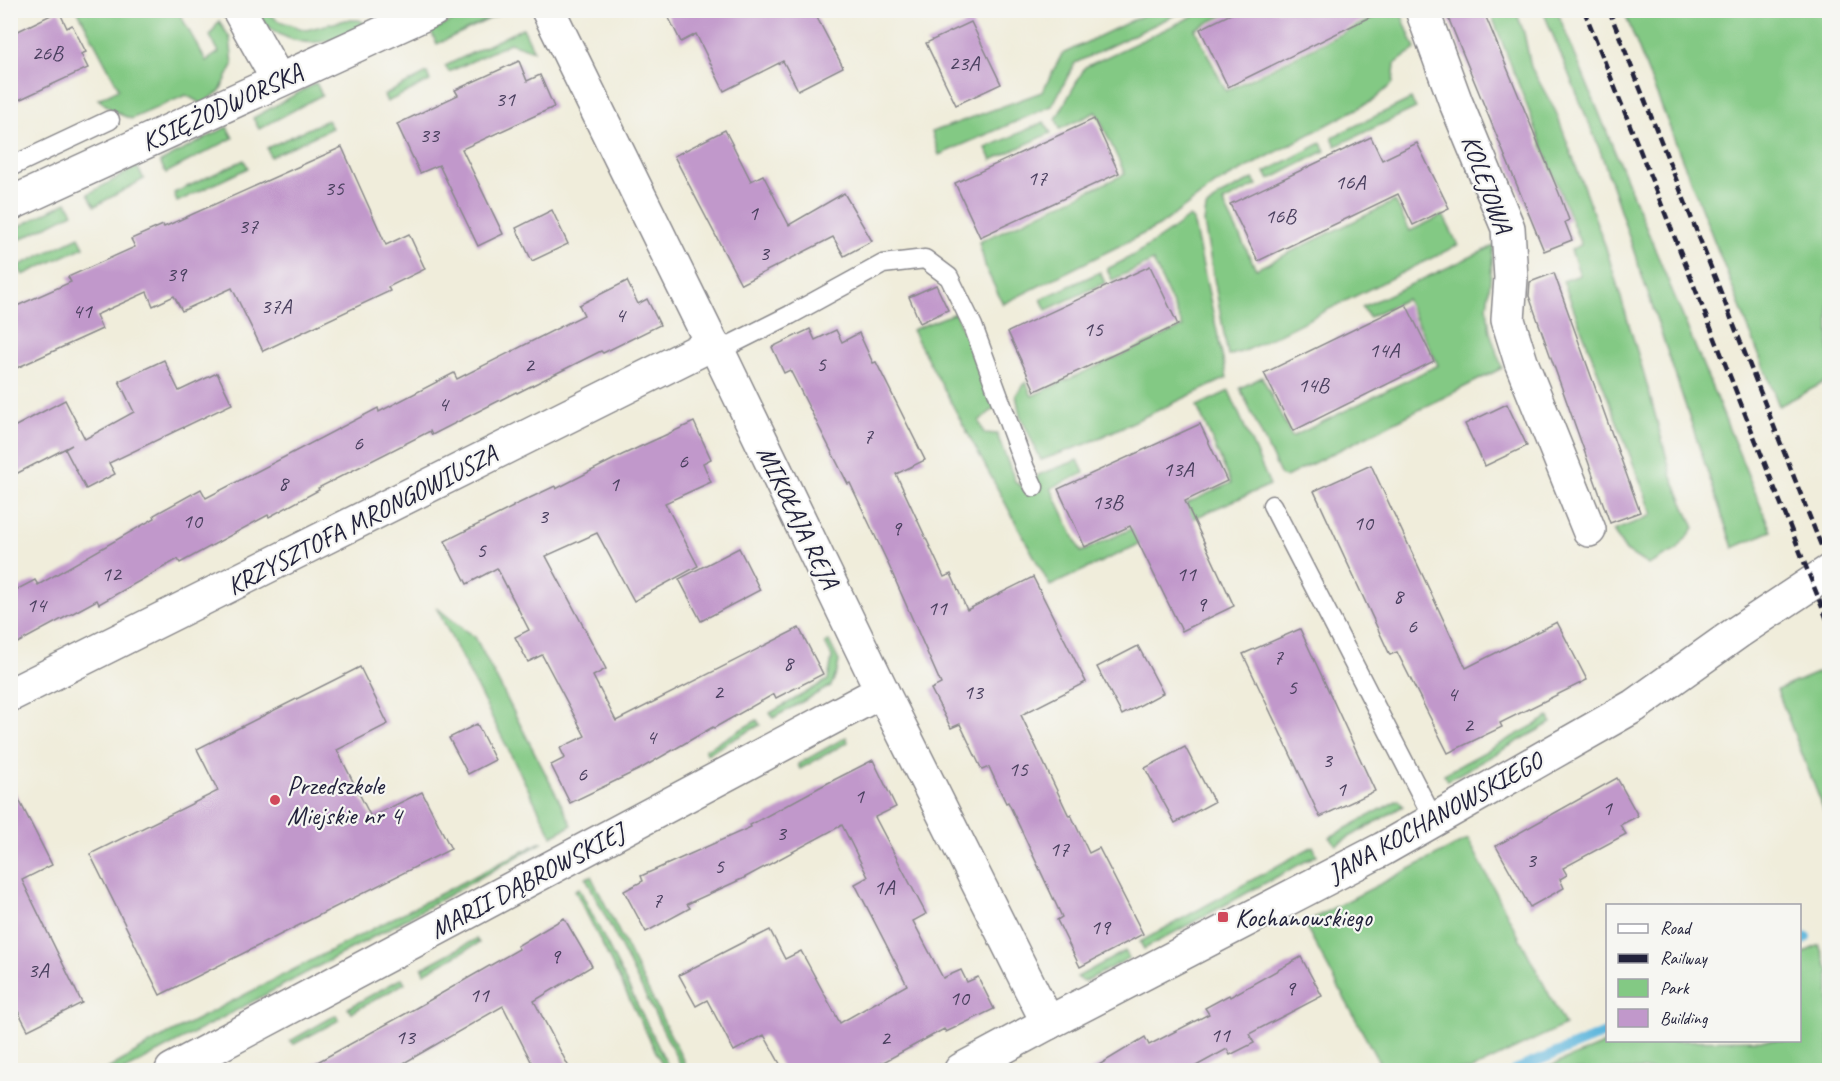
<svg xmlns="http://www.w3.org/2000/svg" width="1840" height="1081" font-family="Caveat,sans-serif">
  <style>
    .green { fill: #83c984; stroke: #527660; stroke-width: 1.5 }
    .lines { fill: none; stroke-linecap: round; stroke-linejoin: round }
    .stream { stroke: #60b7dd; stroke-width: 10 }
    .building { fill: #c198cb }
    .lane-casing { stroke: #89888b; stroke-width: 21 }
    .street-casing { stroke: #89888b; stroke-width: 36 }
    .lane { stroke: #fff; stroke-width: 18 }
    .street { stroke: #fff; stroke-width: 33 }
    .rail { stroke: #22223b; stroke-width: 4.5; stroke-dasharray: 9 4.5; stroke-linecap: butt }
    .poi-dot { fill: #d1495b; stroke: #f6f6f2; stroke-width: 2 }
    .labels { text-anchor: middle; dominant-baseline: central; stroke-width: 4.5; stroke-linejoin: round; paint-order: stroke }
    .number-label { font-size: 22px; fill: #4a405f }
    .street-label { font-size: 26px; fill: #22223b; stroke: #f6f6f2 }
    .poi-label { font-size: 26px; fill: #22223b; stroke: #f6f6f2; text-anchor: start }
  </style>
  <rect width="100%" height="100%" fill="#f6f6f2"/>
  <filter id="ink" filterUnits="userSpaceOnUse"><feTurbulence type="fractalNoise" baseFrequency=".0167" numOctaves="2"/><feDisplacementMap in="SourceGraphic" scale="12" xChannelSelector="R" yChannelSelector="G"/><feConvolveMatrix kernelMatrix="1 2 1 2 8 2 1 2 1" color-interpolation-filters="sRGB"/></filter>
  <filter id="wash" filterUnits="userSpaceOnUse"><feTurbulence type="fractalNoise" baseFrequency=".008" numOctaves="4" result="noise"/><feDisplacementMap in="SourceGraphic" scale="24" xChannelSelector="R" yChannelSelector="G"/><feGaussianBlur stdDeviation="1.35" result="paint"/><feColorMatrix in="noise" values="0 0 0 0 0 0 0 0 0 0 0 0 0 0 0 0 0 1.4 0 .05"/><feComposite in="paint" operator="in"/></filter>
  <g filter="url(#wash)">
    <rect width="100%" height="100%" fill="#f0eddb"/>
    <g class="green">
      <path d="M78,11h100l28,50 13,-9 -9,-16 9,-15 11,17 3,27 -13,26 -18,13 -16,-9 -55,24 -16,-7 -17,-13 21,-10z"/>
      <path d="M255,11h9l15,10 27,9 40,-10h13l4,2v4c-7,4 -14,9 -21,11 -34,12 -67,4 -87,-26z"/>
      <path d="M474,11h32l-69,33 -6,-13z"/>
      <path d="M1152,11h31l-108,52 -23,43 -113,49 -7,-23 110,-40 20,-38z"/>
      <path d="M1204,11h20l2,3 -31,15 31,62 147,-73 -3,-7h30l15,38 -20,15 -2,19 -19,17 -158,84 -57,42 -156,78 -17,-35 -7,-27 146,-68 -29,-62 -36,17 -4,-10 29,-52z"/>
      <path d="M1490,11h26l8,22 7,34 25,45 50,136 38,126 28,103 22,51 -17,22 -29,15 -22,-14 -13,-20 40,-16 -90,-234 17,-6 -9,-25 10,-5z"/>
      <path d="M1543,11h14l214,520 -38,17 -132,-395z"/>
      <path d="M1624,11h205v369l-50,26z"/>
      <path d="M523,28l11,23 -24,-8 -61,29 -4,-6z"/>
      <path d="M427,73l3,8 -43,21 -3,-7z"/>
      <path d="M316,83l6,12 -63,34 -6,-11z"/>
      <path d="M1411,99l5,9 -80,38 -4,-9z"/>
      <path d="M327,120l5,8 -62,29 -3,-9z"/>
      <path d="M1044,122l7,11 -59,27 -6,-12z"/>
      <path d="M227,127l6,11 -67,35 -6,-11z"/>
      <path d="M1321,143l4,8 -56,29 -4,-8z"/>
      <path d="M244,160l4,8 -71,34 -3,-9z"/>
      <path d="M137,167l7,12 -49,27 -7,-12z"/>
      <path d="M1253,179l4,6 -34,17 33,67 139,-68 15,30 33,-16 15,30 -211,105 -19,6 -24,-133 2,-15 15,-13z"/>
      <path d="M67,202l6,11 -54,27 -5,-11z"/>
      <path d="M1189,217l4,3 34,158 -141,66 -45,16 -21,-45 -4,-20 10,-13 6,14 151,-69 -30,-66 -41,19 -5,-11c30,-14 56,-32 82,-52z"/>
      <path d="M79,237l5,10 -61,28 -5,-9z"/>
      <path d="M1494,246l-7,62 3,24 12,36 -216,109 -5,-1 -41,-88 22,-11 30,60 146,-72 -32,-66 -37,18 -7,-10z"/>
      <path d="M1100,272l5,11 -59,27 -5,-11z"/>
      <path d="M955,313l33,73 7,22 -16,13 5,12 13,1 18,47 14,12 9,-18 40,-15 6,13 -33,15 30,64 150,-69 -34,-77 32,-15 41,94 -58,25 -162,76 -138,-256z"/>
      <path d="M436,607l27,22 12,8 97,188 -20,11z"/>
      <path d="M829,641l10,20 -2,11 -6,14 -58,32 -3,-5 58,-33 4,-23 -7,-14z"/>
      <path d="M1826,669l4,10 -1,144 -52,-133z"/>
      <path d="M1549,717l2,6 -104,58 -3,-7z"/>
      <path d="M757,720l3,5 -53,29 -2,-4z"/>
      <path d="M846,737l2,5 -48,27 -2,-5z"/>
      <path d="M1398,800l5,6 -67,39 -6,-8z"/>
      <path d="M1468,839l97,186 -94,45h-88l-79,-147z"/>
      <path d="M539,843h3l-156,87 -261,140h-19l51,-30z"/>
      <path d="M1313,846l4,9 -173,94 -4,-7z"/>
      <path d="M591,876l97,194h-5l-97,-192z"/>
      <path d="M579,888l91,182h-5l-90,-180z"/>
      <path d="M476,939l3,4 -55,30 -2,-5z"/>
      <path d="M1819,945l10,26v99h-288l70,-29 189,-1v-86z"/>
      <path d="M1125,951l4,7 -45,24 -7,-5z"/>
      <path d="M402,978l3,5 -54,30 -3,-5z"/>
      <path d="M336,1015l3,5 -45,24 -4,-3z"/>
    </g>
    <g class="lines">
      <g class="stream">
        <path d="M1800,941l7,-4"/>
        <path d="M1515,1070l93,-38"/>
      </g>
    </g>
    <g id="blocks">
      <g class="building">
        <path d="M665,10h148l30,57 -45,23 -15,-29 -59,30 -28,-57 -15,8z"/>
        <path d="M1239,10h145l-156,77 -28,-58z"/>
        <path d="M1445,10h38l76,183 10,27 -4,2 7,18 -28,11z"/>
        <path d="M59,11l8,17 5,-3 14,27 -5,2 7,14 -78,36v-69z"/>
        <path d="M971,22l30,62 -45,21 -30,-62z"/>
        <path d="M519,61l8,20 13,-6 14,32 -92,42 41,85 -25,12 -39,-81 -19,8 -23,-49 61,-29 -3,-5z"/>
        <path d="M1094,119l25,54 -139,64 -25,-54z"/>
        <path d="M725,130l26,51 12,-6 26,50 55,-32 28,48 -28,15 -11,-19 -92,47 -67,-128z"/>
        <path d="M1371,137l11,23 35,-17 32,65 -36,17 -15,-31 -140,67 -28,-57z"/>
        <path d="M342,147l44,98 23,-11 16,35 -37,18 2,4 -127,60 -31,-63 -50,23 -8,-15 -21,10 -6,-14 -51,23 6,14 -92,42v-62l61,-27 -3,-5 67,-30 -4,-8 32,-14 1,2z"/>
        <path d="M552,210l16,34 -36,17 -16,-33z"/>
        <path d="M1150,266l28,59 -143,66 -27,-59z"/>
        <path d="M1554,273l86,239 -30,11 -81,-227 1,-14z"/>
        <path d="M627,281l11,23 9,-5 13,26 -57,28 -2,-2 -84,42 -1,-1 -84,43 -2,-4 -112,57 1,2 -50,27 -1,-2 -88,48 -2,-4 -79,45 -2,-4 -87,47v-54l25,-13 3,5 117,-67 -1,-3 47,-26 5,9 172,-90 1,4 75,-39 3,6 127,-64 -5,-10z"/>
        <path d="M936,285l12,25 -28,13 -11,-26z"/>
        <path d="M1406,304l28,57 -141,70 -29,-58z"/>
        <path d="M810,329l5,11 21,-10 6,12 17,-9 14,30 3,-1 49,98 -29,14 48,103 7,-3 16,36 66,-33 53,105 -65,33 48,101 2,-1 18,38 10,-5 44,86 -63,33 -23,-47 5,-3 -54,-115 -2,1 -17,-36 -7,3 -22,-46 -9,4 -20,-39 10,-5 -55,-125 -36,-76 -2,1 -58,-114 -6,3 -12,-26z"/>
        <path d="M164,360l15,31 38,-18 15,31 -123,59 6,11 -29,15 -21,-40 7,-4 -62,32v-48l55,-29 20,39 49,-27 -15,-31z"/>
        <path d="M1507,404l20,42 -42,20 -20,-42z"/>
        <path d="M694,422l17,37 -8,4 8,19 -46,21 33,63 -64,35 -37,-68 -51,23 60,113 -13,7 23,45 183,-93 24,46 -47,24 -2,-4 -60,34 -1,-1 -73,42 -70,34 -19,-38 14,-7 -5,-10 25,-12 -43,-81 -14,7 -13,-25 14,-7 -32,-62 -30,16 -22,-43 68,-34v-1l42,-20 1,3 66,-34z"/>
        <path d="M1200,424l27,57 -42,20 49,105 -52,25 -52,-105 -45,21 -27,-58z"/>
        <path d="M1371,465l95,203 91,-46 30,58 -87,43 2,4 -54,26 -51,-101 -7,3 -76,-164z"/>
        <path d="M739,548l21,42 -59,31 -22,-42z"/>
        <path d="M1300,629l75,162 -55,26 -77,-163z"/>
        <path d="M1138,646l25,47 -41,22 -25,-48z"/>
        <path d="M360,667l28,57 -51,26 34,67 51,-25 29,57 -291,146 -70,-141 128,-63 -21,-42z"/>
        <path d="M477,724l18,36 -27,14 -19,-36z"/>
        <path d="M1185,747l29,55 -39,21 -30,-55z"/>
        <path d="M873,760l23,47 -21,10 51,97 -13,7 30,57 18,-8 6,12 11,-5 16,32 -48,23 -2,-3 -77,42h-83l-20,-36 -30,16 -27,-51 -11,6 -17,-31 74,-38 1,1 16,-8 15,29 16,-8 39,72 67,-38 -52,-101 13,-7 -26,-52 -98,53 -57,26 3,4 -44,24 -22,-41 19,-10 -2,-5 110,-49 -1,-2 72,-39z"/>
        <path d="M1617,778l21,38 -18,9 6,9 -63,34 4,7 -7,4 4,9 -34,19 -34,-61z"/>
        <path d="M10,782l42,83 -30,15 60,123 -54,27 -18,-34z"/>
        <path d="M564,918l28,48 -58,35 37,70h-35l-33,-65 -113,65h-89l115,-63 103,-59 -2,-3z"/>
        <path d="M1301,957l21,39 -73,38 5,9 -24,12 -3,-6 -40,22h-98l56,-34 4,8 60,-31 -4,-6 24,-13 1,2z"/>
      </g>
    </g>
  </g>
  <g filter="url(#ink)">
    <use href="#blocks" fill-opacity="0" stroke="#89888b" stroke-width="1.5"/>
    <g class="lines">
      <defs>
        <g id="lane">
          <path d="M10,167l100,-47"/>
          <path d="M718,351l72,-36 93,-51 42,-5 24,18 24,49 52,142 9,19"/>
          <path d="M1272,505l162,315"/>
        </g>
        <g id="street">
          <path d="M239,10l39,70"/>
          <path d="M548,10l164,334 6,7 164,340 166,332"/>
          <path d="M1422,10l34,93 52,125 3,50 -3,42 13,42 68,168"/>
          <path d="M10,204l423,-194"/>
          <path d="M10,695l702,-351"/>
          <path d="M172,1070l710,-379"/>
          <path d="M961,1070l87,-47 335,-174 251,-143 104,-74 92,-61"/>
        </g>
      </defs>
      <use href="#lane" class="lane-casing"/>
      <use href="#street" class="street-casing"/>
      <use href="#lane" class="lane"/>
      <use href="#street" class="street"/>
      <g class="rail">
        <path d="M1584,10l246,617"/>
        <path d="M1609,10l221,558"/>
      </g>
    </g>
  </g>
  <g class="poi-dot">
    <circle cx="275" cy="800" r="6"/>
    <rect x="1217" y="911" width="12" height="12" rx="3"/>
  </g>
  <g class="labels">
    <g class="number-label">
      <text x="47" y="53">26B</text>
      <text x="964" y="63">23A</text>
      <text x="505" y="99">31</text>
      <text x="429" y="135">33</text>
      <text x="1037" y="178">17</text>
      <text x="1350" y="182">16A</text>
      <text x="334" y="188">35</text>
      <text x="753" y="213">1</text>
      <text x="1280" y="216">16B</text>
      <text x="248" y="226">37</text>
      <text x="764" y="253">3</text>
      <text x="176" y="274">39</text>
      <text x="276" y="306">37A</text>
      <text x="82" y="311">41</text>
      <text x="620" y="315">4</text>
      <text x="1093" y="329">15</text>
      <text x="1384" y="350">14A</text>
      <text x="821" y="364">5</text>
      <text x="529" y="365">2</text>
      <text x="1313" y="385">14B</text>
      <text x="443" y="404">4</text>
      <text x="868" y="436">7</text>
      <text x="358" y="443">6</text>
      <text x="683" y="461">6</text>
      <text x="1178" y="469">13A</text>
      <text x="283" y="483">8</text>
      <text x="614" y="484">1</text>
      <text x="1107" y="502">13B</text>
      <text x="543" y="516">3</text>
      <text x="192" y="521">10</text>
      <text x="1363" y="523">10</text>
      <text x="896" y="528">9</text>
      <text x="481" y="550">5</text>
      <text x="111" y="574">12</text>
      <text x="1186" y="574">11</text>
      <text x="1398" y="596">8</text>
      <text x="1201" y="604">9</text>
      <text x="36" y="605">14</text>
      <text x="937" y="608">11</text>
      <text x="1412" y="626">6</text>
      <text x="1278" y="657">7</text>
      <text x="788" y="663">8</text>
      <text x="1292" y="687">5</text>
      <text x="718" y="692">2</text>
      <text x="973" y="692">13</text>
      <text x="1452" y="694">4</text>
      <text x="1468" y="725">2</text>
      <text x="651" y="737">4</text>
      <text x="1327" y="760">3</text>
      <text x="1018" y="769">15</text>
      <text x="582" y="774">6</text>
      <text x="1341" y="789">1</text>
      <text x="859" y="796">1</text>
      <text x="1607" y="808">1</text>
      <text x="781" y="833">3</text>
      <text x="1059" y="849">17</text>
      <text x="1531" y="860">3</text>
      <text x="719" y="866">5</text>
      <text x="884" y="887">1A</text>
      <text x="657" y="900">7</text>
      <text x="1100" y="927">19</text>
      <text x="555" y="956">9</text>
      <text x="38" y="970">3A</text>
      <text x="1290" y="988">9</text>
      <text x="479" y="995">11</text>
      <text x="959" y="998">10</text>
      <text x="1220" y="1035">11</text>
      <text x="405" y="1037">13</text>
      <text x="885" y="1038">2</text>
    </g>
    <g class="street-label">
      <text transform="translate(222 107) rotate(-25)">KSIĘŻODWORSKA</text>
      <text transform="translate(1487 184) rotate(70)">KOLEJOWA</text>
      <text transform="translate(798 517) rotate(64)">MIKOŁAJA REJA</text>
      <text transform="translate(362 520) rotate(-27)">KRZYSZTOFA MRONGOWIUSZA</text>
      <text transform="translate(1435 817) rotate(-29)">JANA KOCHANOWSKIEGO</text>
      <text transform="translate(527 881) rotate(-28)">MARII DĄBROWSKIEJ</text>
    </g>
    <g class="poi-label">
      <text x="287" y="785">Przedszkole<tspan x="287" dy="30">Miejskie nr 4</tspan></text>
      <text x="1235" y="917">Kochanowskiego</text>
    </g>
  </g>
  <rect width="1840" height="1081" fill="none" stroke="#f6f6f2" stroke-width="36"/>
  <rect x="1606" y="904" width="195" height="138" fill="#f6f6f2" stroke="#a1a1a9" stroke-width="1.5"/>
  <rect x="1618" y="924" width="30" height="9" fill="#ffffff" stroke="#a1a1a9" stroke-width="1.5"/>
  <text x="1660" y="934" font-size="18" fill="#22223b">Road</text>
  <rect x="1618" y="954" width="30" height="9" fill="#22223b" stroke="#a1a1a9" stroke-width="1.5"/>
  <text x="1660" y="964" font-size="18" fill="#22223b">Railway</text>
  <rect x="1618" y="979" width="30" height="18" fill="#83c984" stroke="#a1a1a9" stroke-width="1.5"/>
  <text x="1660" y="994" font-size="18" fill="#22223b">Park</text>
  <rect x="1618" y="1009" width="30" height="18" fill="#c198cb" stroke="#a1a1a9" stroke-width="1.5"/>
  <text x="1660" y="1024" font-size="18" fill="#22223b">Building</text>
</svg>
